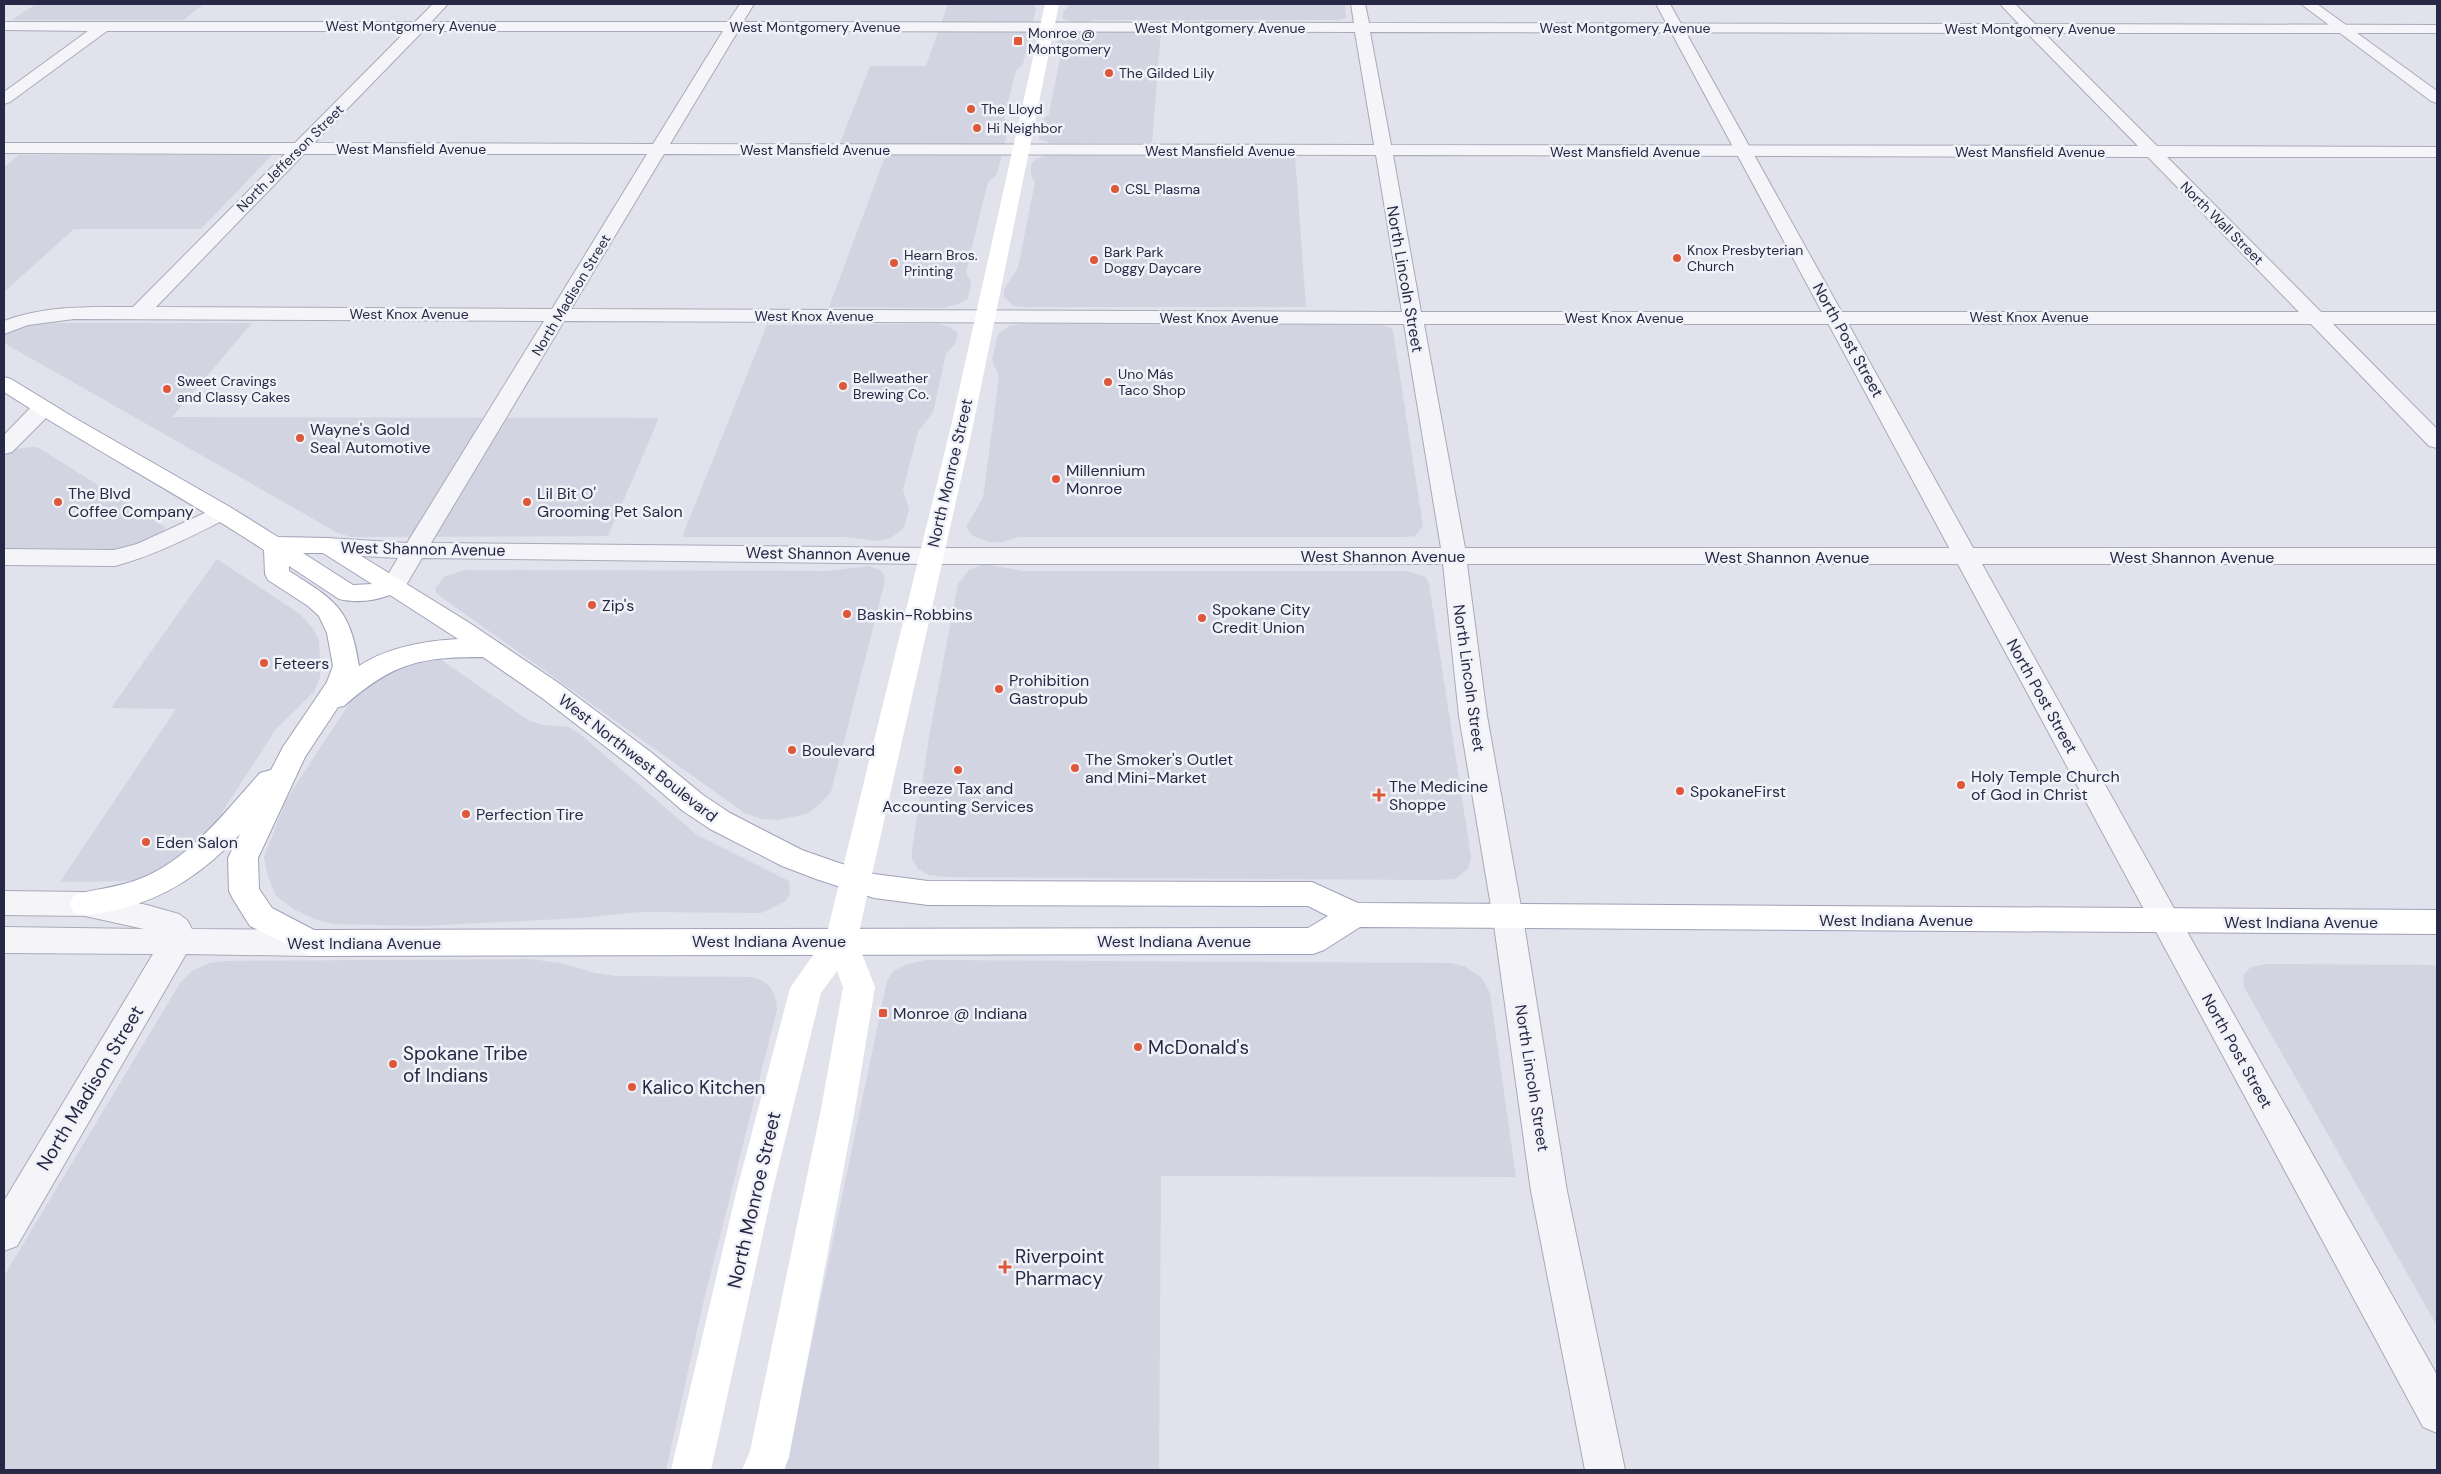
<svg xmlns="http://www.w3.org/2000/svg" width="2441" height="1474" font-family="'DM Sans',sans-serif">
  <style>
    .built { fill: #d2d4e1 }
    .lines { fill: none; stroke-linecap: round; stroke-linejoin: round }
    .minor-casing { stroke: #a9aab9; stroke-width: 2 }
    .tertiary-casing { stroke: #a9aab9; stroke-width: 2 }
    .primary-casing { stroke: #9fa1b9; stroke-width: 2 }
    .minor { fill: #f5f5f9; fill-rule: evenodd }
    .tertiary { fill: #f5f5f9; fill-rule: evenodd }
    .secondary { fill: #fff; fill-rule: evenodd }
    .primary { fill: #fff; fill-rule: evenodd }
    .poi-dot { fill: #de5739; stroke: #f1f2f8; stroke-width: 2 }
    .labels { text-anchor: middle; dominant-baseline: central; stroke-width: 5; stroke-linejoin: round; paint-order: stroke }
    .far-street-label { font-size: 14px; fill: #272845; stroke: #f1f2f8 }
    .far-poi-label { font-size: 14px; fill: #272845; stroke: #f1f2f8; text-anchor: start }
    .street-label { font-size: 16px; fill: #272845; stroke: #f1f2f8 }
    .poi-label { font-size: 16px; fill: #272845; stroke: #f1f2f8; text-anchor: start }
    .near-poi-label { font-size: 19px; fill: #272845; stroke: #f1f2f8; text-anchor: start }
    .near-street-label { font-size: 19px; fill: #272845; stroke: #f1f2f8 }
  </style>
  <rect width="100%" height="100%" fill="#e1e2eb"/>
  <g class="built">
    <path d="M36,4h168l-21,16h-171z"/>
    <path d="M948,4h85l3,5 -13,55 -7,7 -12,47 5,8 -12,48 -9,8 -10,40 -12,51 5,9 -3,17 -10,5 -14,4 -115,-1 56,-150 -50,-1 35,-90h56z"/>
    <path d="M1070,4h275l1,12v2l-8,2h-242l-22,3 -12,-5 2,-7z"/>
    <path d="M1068,31h93l-9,112h-102l-11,-4 1,-17 9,-8 12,-61 -5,-9 2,-7z"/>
    <path d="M19,155h253l-71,74h-127l-70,63v-125z"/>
    <path d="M1049,155l246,1 11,151h-285l-7,-1 -10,-9v-8l14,-21 17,-86 -4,-7v-10l5,-6z"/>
    <path d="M4,323h248l-80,94 487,1 -51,118 -257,1 -13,-4 -334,-190z"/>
    <path d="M938,324l12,3 8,6 -3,11 -9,10 -13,58 -15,20 -15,58 6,19 -5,19 -13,10 -15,3 -30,-4h-164l85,-212z"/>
    <path d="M1024,324l357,1 10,3 2,3 30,195 -8,10 -9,1h-387l-17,5h-13l-16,-6 -7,-9 17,-29 16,-121 -7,-17 6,-26 11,-8z"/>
    <path d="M31,447h6l128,80 -1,4 -30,15 -15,3 -115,-1v-93l12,-6z"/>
    <path d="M217,559l83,55 13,15 6,11 1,18v19l-6,15 -38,37 -62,96 -45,45 -31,11 -78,1 116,-173 -65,-1z"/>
    <path d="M984,564l39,7h383l20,6 3,7 42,273 -3,12 -13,10 -22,1 -488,-3 -16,-2 -11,-6 -6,-10v-9l18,-119 28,-147 11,-14z"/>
    <path d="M868,566l12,4 4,5 1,6 -54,211 -11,12 -13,10 -29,6 -16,-1 -16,-5 -309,-220 -2,-5 9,-12 20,-7 364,1z"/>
    <path d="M440,659l88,61 14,5 27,2 11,7 117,101 92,46 1,12 -4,8 -25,12 -121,-1 -59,6 -158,8 -89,-2 -17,-4 -22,-10 -19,-14 -9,-23 -3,-16 22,-57 68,-104 32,-28 40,-8z"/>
    <path d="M531,959l29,4 35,10 21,3 136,1 11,4 8,7 5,12 1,9 -75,299 -36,162h-662v-194l176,-293 12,-12 18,-8 16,-2z"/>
    <path d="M926,960l525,3 13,3 17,11 9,16 26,184 -355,-1 -2,294h-374l102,-489 6,-10 15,-7z"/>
    <path d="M2267,964l170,1v361l-193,-339 -1,-12 8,-8z"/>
  </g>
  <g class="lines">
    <defs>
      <g id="minor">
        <path d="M433,4h15l-17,18h297l12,-18h14l-11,18 611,1 -3,-19h14l4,19 650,1 -19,-20h15l20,20 402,1v8h-393l113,113 280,1v10h-270l154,155h116v12h-104l104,105v19l-8,-2 -118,-122h-887l41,224h972v16h-970l20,152 36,202 44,273 58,279h-40l-54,-279 -38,-273 -34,-202 -16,-152h-511l-510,-6 -20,34 -9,2 -9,-2 -3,-6 17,-28 -70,-4 -9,-3 -3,-5 3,-5 9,-3 79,5 137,-222 -470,-2 -46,6 -24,9v-13c41,-16 86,-14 129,-14l152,-153 -281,-1v-10h291l111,-112h-299l-97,71 -6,2v-12l84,-61 -84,-1v-8h411zM423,31h300l-70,113 -339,-1zM738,31l617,1 19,113 -704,-1zM1370,32l657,1 111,113 -747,-1zM304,154h343l-95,155 -396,-2zM664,154l712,1 26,157 -831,-3zM1393,155l755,2 151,155h-878zM564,321l840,3 37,224h-509l-501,-5z"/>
        <path d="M43,402l8,1 3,5 -3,5 -39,39 -8,2v-19l31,-32z"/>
        <path d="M222,505l8,2 4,5 -4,5c-38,19 -74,38 -115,49l-111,-1v-16l110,1 23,-6z"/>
        <path d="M4,891l81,1 62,13 32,9 8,6 5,9 118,1 11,4 5,9 -5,9 -11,4 -124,-2 -169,292 -13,5v-50l149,-247 -149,-1v-26l140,2 -59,-13 -81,-1z"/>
      </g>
      <g id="tertiary">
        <path d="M1656,4h14l506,908 261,463v58l-14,-6z"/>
        <path d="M2301,4h16l120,87v12l-6,-2z"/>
      </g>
      <path id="primary" d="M4,377l7,2 62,38 157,90 48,30 50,1 9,3 131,81 92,62 92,69 51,42 27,18 72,37 34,12 38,12 54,7 384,1 46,21 1079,7v24l-1077,-7 -36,23 -11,4 -1003,2 -60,-30 -17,-27 -4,-8 -1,-33 12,-24c-36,38 -73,64 -124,76 -15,3 -27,7 -42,3l-4,-9 4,-9c20,-6 40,-7 60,-14 53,-18 90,-68 126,-108l11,-3 12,-23 44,-65 6,-16 -6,-33 -8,-17 -11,-10 -40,-26 -3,-6 -1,-24c-85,-56 -175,-103 -260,-158zM303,553h20l49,31 -19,1zM289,566l50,33c17,4 35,2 51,-4l68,44c-34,2 -70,8 -99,27 -9,-58 -23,-65 -70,-95zM483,657l59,41 90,69 51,44 27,18 72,37 34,13 58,19 54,7 380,1 20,10 -20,12 -994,2 -42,-22 -13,-19 -1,-31 47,-101 33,-50 6,-1c49,-43 75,-49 139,-49z"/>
    </defs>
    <use href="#minor" class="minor-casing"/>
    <use href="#tertiary" class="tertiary-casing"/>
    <use href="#primary" class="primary-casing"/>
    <use href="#minor" class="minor"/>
    <use href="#tertiary" class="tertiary"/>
    <path class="secondary" d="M1045,4h14l-86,422 -116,515 18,46 -20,122 -66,348 -5,13h-42l8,-19 71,-342 22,-122 -6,-16 -16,22 -49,200 -61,277h-40l65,-277 54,-205 36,-51 125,-511z"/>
    <use href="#primary" class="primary"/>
  </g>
  <g class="poi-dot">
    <rect x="1013" y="36" width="10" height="10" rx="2.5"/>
    <circle cx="1109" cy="73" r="5"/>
    <circle cx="971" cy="109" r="5"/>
    <circle cx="977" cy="128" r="5"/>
    <circle cx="1115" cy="189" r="5"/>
    <circle cx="1677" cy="258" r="5"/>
    <circle cx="1094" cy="260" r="5"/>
    <circle cx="894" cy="263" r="5"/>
    <circle cx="1108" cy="382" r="5"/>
    <circle cx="843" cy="386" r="5"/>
    <circle cx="167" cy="389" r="5"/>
    <circle cx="300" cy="438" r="5"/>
    <circle cx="1056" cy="479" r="5"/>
    <circle cx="58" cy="502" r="5"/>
    <circle cx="527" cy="502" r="5"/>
    <circle cx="592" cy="605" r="5"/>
    <circle cx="847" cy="614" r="5"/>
    <circle cx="1202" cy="618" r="5"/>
    <circle cx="264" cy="663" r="5"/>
    <circle cx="999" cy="689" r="5"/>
    <circle cx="792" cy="750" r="5"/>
    <circle cx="1075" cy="768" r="5"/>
    <circle cx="958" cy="770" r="5"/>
    <circle cx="1961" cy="785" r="5"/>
    <circle cx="1680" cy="791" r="5"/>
    <path d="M1376.5 787.5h5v5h5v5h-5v5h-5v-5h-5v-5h5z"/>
    <circle cx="466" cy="814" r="5"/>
    <circle cx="146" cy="842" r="5"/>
    <rect x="878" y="1008" width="10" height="10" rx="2.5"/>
    <circle cx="1138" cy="1047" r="5"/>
    <circle cx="393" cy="1064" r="5"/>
    <circle cx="632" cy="1087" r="5"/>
    <path d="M1002.5 1259.5h5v5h5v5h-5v5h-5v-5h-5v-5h5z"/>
  </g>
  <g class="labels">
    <g class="far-street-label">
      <text x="411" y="26">West Montgomery Avenue</text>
      <text x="815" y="27">West Montgomery Avenue</text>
      <text x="1220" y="28">West Montgomery Avenue</text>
      <text x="1625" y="28">West Montgomery Avenue</text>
      <text x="2030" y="29">West Montgomery Avenue</text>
      <text x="411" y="149">West Mansfield Avenue</text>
      <text x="815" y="150">West Mansfield Avenue</text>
      <text x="1220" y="151">West Mansfield Avenue</text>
      <text x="1625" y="152">West Mansfield Avenue</text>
      <text x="2030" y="152">West Mansfield Avenue</text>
      <text transform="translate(290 158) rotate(-45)">North Jefferson Street</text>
      <text transform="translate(2222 223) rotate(45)">North Wall Street</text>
      <text transform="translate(571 295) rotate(-59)">North Madison Street</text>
      <text x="409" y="314">West Knox Avenue</text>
      <text x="814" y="316">West Knox Avenue</text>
      <text x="2029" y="317">West Knox Avenue</text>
      <text x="1219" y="318">West Knox Avenue</text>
      <text x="1624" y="318">West Knox Avenue</text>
    </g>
    <g class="far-poi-label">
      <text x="1028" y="33">Monroe @<tspan x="1028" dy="16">Montgomery</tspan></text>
      <text x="1119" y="73">The Gilded Lily</text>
      <text x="981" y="109">The Lloyd</text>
      <text x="987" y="128">Hi Neighbor</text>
      <text x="1125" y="189">CSL Plasma</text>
      <text x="1687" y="250">Knox Presbyterian<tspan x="1687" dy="16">Church</tspan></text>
      <text x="1104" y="252">Bark Park<tspan x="1104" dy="16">Doggy Daycare</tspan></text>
      <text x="904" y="255">Hearn Bros.<tspan x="904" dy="16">Printing</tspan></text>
      <text x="1118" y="374">Uno Más<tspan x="1118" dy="16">Taco Shop</tspan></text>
      <text x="853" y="378">Bellweather<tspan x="853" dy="16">Brewing Co.</tspan></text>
      <text x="177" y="381">Sweet Cravings<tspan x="177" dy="16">and Classy Cakes</tspan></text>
    </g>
    <g class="street-label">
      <text transform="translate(1405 279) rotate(80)">North Lincoln Street</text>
      <text transform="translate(1848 340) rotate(61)">North Post Street</text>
      <text transform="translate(950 473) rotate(-77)">North Monroe Street</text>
      <text transform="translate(423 549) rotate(1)">West Shannon Avenue</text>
      <text transform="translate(828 554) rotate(1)">West Shannon Avenue</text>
      <text x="1383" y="556">West Shannon Avenue</text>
      <text x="1787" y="557">West Shannon Avenue</text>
      <text x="2192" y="557">West Shannon Avenue</text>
      <text transform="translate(1469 678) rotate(82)">North Lincoln Street</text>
      <text transform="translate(2042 696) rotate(61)">North Post Street</text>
      <text transform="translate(638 758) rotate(38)">West Northwest Boulevard</text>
      <text x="1896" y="920">West Indiana Avenue</text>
      <text x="2301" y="922">West Indiana Avenue</text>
      <text x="769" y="941">West Indiana Avenue</text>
      <text x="1174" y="941">West Indiana Avenue</text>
      <text x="364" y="943">West Indiana Avenue</text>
      <text transform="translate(2237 1051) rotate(61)">North Post Street</text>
      <text transform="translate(1532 1078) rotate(81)">North Lincoln Street</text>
    </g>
    <g class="poi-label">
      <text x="310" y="429">Wayne's Gold<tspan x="310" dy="18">Seal Automotive</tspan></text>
      <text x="1066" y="470">Millennium<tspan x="1066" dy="18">Monroe</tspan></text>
      <text x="68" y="493">The Blvd<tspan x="68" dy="18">Coffee Company</tspan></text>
      <text x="537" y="493">Lil Bit O'<tspan x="537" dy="18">Grooming Pet Salon</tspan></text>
      <text x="602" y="605">Zip's</text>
      <text x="1212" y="609">Spokane City<tspan x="1212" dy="18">Credit Union</tspan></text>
      <text x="857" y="614">Baskin-Robbins</text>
      <text x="274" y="663">Feteers</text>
      <text x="1009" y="680">Prohibition<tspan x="1009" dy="18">Gastropub</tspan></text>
      <text x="802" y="750">Boulevard</text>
      <text x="1085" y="759">The Smoker's Outlet<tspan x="1085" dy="18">and Mini-Market</tspan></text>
      <text x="1971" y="776">Holy Temple Church<tspan x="1971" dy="18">of God in Christ</tspan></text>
      <text x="1389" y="786">The Medicine<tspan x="1389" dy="18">Shoppe</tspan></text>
      <text x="958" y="788" text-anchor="middle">Breeze Tax and<tspan x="958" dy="18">Accounting Services</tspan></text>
      <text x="1690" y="791">SpokaneFirst</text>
      <text x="476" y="814">Perfection Tire</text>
      <text x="156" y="842">Eden Salon</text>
      <text x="893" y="1013">Monroe @ Indiana</text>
    </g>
    <g class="near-poi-label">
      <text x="1148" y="1047">McDonald's</text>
      <text x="403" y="1053">Spokane Tribe<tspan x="403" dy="22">of Indians</tspan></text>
      <text x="642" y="1087">Kalico Kitchen</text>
      <text x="1015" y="1256">Riverpoint<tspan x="1015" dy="22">Pharmacy</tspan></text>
    </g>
    <g class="near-street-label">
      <text transform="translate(90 1088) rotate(-59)">North Madison Street</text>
      <text transform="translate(754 1200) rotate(-77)">North Monroe Street</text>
    </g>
  </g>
  <rect width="2441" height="1474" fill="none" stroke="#272845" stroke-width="10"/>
</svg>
